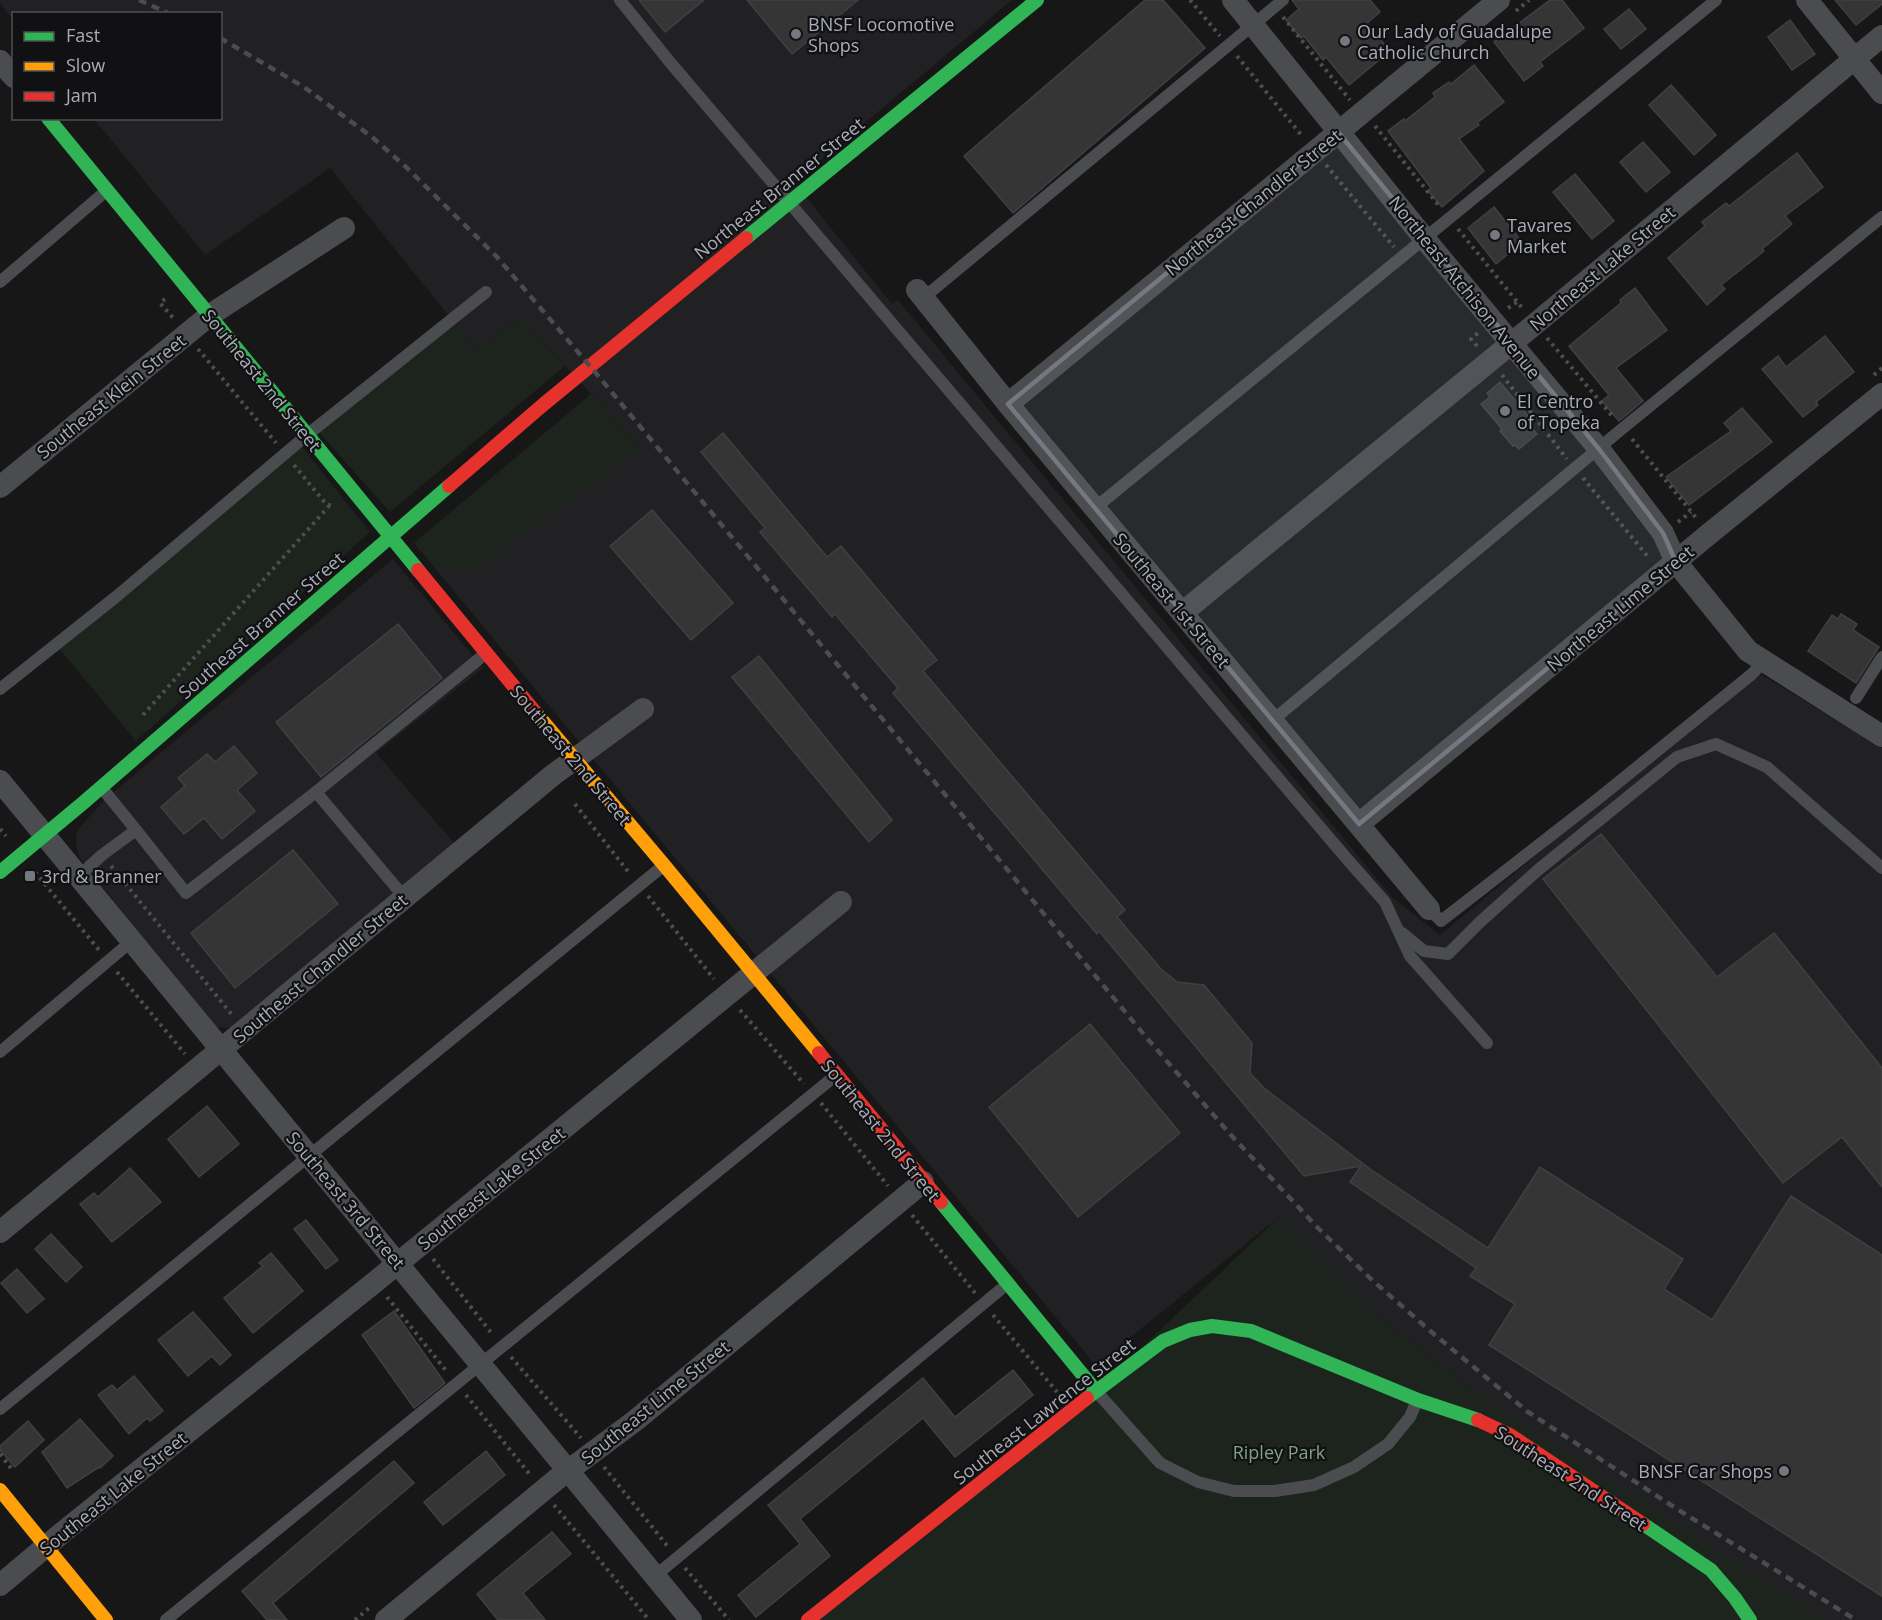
<svg xmlns="http://www.w3.org/2000/svg" width="1882" height="1620" font-family="'Open Sans',sans-serif">
  <style>
    .built { fill: #212123 }
    .green { fill: #1d241e }
    .building { fill: #353536; stroke: #3f4043; stroke-width: 1.5 }
    .lines { fill: none; stroke-linecap: round; stroke-linejoin: round }
    .path { stroke: #4d4e52; stroke-width: 4; stroke-dasharray: 3 4.5; stroke-linecap: butt }
    .lane { stroke: #4b4c50; stroke-width: 12 }
    .street { stroke: #4b4c50; stroke-width: 22 }
    .fast { stroke: #30b455; stroke-width: 14 }
    .slow { stroke: #ff9f0a; stroke-width: 14 }
    .jam { stroke: #e5322d; stroke-width: 14 }
    .rail { stroke: #4b4c4f; stroke-width: 4.5; stroke-dasharray: 8 6; stroke-linecap: butt }
    .marked { fill: #757880; fill-opacity: 0.2; stroke: #757880; stroke-width: 4.5; stroke-linejoin: round }
    .poi-dot { fill: #757880; stroke: #111113; stroke-width: 2 }
    .labels { text-anchor: middle; dominant-baseline: central; stroke-width: 4.5; stroke-linejoin: round; paint-order: stroke }
    .poi-label { font-size: 18px; fill: #a8adb8; stroke: #111113; text-anchor: start }
    .street-label { font-size: 18px; fill: #a8adb8; stroke: #111113 }
    .park-label { font-size: 18px; fill: #7fa381; stroke: #111113 }
  </style>
  <rect width="100%" height="100%" fill="#171717"/>
  <g class="built">
    <path d="M0,0h1012l-218,182 98,122 6,-4 494,597 48,38 310,-257 12,-3 120,73v872h-59l-259,-164 -89,-64 -96,-75 -100,-100 -152,123 -2,13 -13,10 -15,4 -663,-800 208,-118 -121,-131 -45,32 -146,-182 -125,87 -111,-136 126,-1v-104h-206l-1,6 -13,-17z"/>
    <path d="M393,559l90,109 -107,85 79,91 -224,184 -17,-1 -135,-170 -3,-13 1,-13 27,-31z"/>
  </g>
  <g class="green">
    <path d="M521,318l44,48 -175,146 -73,-82 136,-109 23,29z"/>
    <path d="M591,394l51,55 -172,124 -36,-6 -20,-24z"/>
    <path d="M300,444l70,88 -234,209 -83,-100z"/>
    <path d="M1279,1217l100,100 96,75 349,228h-1008l280,-229z"/>
  </g>
  <g class="building">
    <path d="M639,0h65l-39,32z"/>
    <path d="M747,0h111l-66,54z"/>
    <path d="M1145,0h18l42,48 -192,165 -49,-57z"/>
    <path d="M1292,0h78l10,12 -13,11 23,28 -41,34 -23,-28 -3,3 -19,-24 -3,2 -15,-18 13,-11z"/>
    <path d="M1550,0h12l22,28 -44,34 3,4 -19,15 -30,-39z"/>
    <path d="M1835,0h47v4l-26,21z"/>
    <path d="M1629,9l17,20 -25,20 -17,-20z"/>
    <path d="M1790,20l25,34 -23,16 -24,-33z"/>
    <path d="M1474,65l30,37 -27,21 2,2 -20,14 25,32 -42,36 -14,-16 3,-3 -43,-57 16,-12 1,2 30,-24 -2,-4 16,-11 2,2z"/>
    <path d="M1671,85l45,50 -22,20 -45,-50z"/>
    <path d="M1643,142l27,30 -24,20 -26,-30z"/>
    <path d="M1797,153l26,34 -38,29 7,8 -30,25 2,2 -43,34 4,4 -18,16 -39,-47 37,-32 -3,-4 24,-19 3,3z"/>
    <path d="M1575,174l39,47 -22,18 -39,-47z"/>
    <path d="M1494,207l28,35 -26,22 -28,-36z"/>
    <path d="M1635,288l32,42 -51,38 27,33 -24,20 -17,-20 7,-6 -40,-49 52,-43 -1,-3z"/>
    <path d="M1825,336l29,36 -38,30 2,3 -15,12 -41,-48 16,-13 8,11z"/>
    <path d="M1500,382l29,35 -4,3 12,14 -18,15 -4,-4 -2,1 -13,-15 2,-2 -21,-25 9,-7 -3,-4z"/>
    <path d="M1742,408l30,34 -83,63 -23,-28 65,-46 -7,-8z"/>
    <path d="M723,433l104,124 14,-11 96,114 -14,11 202,239 -8,7 44,52 16,13 27,3 48,58 -2,30 14,15 106,81 118,79 52,-81 143,92 -19,30 48,31 79,-124 91,59v341l-393,-251 26,-41 -45,-28 6,-8 -126,-86 11,-16 -57,10 -205,-245 -2,3 -204,-241 5,-5 -63,-74 -3,3 -72,-85 5,-4 -64,-76z"/>
    <path d="M652,510l81,93 -42,37 -81,-94z"/>
    <path d="M1841,614l16,10 -4,6 26,17 -23,36 -48,-32 24,-36 6,4z"/>
    <path d="M398,624l44,54 -121,99 -45,-55z"/>
    <path d="M759,656l133,164 -23,22 -137,-165z"/>
    <path d="M234,746l23,27 -20,17 18,21 -33,28 -18,-21 -20,16 -23,-27 24,-21 -7,-8 29,-24 8,8z"/>
    <path d="M1601,834l116,143 57,-44 108,135v119l-40,-50 -59,46 -240,-304z"/>
    <path d="M293,850l45,54 -103,84 -44,-55z"/>
    <path d="M1090,1024l90,109 -102,84 -89,-110z"/>
    <path d="M207,1106l32,38 -40,33 -31,-38z"/>
    <path d="M130,1168l31,34 -49,40 -32,-38 14,-11 4,4z"/>
    <path d="M306,1220l32,40 -12,9 -32,-40z"/>
    <path d="M51,1234l31,33 -16,15 -31,-33z"/>
    <path d="M271,1253l32,38 -50,42 -29,-35 39,-32 -4,-3z"/>
    <path d="M17,1269l27,30 -17,14 -26,-30z"/>
    <path d="M394,1311l51,72 -31,25 -52,-73z"/>
    <path d="M193,1312l38,43 -11,10 -8,-9 -24,20 -30,-36z"/>
    <path d="M1013,1370l20,25 -78,62 -32,-39 -123,101 30,37 -74,61 -18,-22 62,-51 -32,-39 155,-127 32,39z"/>
    <path d="M134,1376l29,35 -13,10 -3,-3 -18,16 -31,-39 14,-10 5,5z"/>
    <path d="M80,1419l33,37 -13,12 -1,-1 -32,21 -25,-36z"/>
    <path d="M28,1421l16,19 -29,27 -15,-17v-4z"/>
    <path d="M486,1451l19,24 -62,50 -19,-23z"/>
    <path d="M394,1461l20,22 -141,120 14,17h-20l-25,-29z"/>
    <path d="M552,1532l19,22 -48,39 22,27h-47l-21,-26z"/>
  </g>
  <g class="lines">
    <g class="path">
      <path d="M1190,0l30,36"/>
      <path d="M1516,11l13,-11"/>
      <path d="M1283,17l67,83"/>
      <path d="M1237,56l65,80"/>
      <path d="M1375,126l65,81"/>
      <path d="M1326,165l68,82"/>
      <path d="M1458,229l65,80"/>
      <path d="M165,299l-5,4 15,17"/>
      <path d="M1508,308l9,-6"/>
      <path d="M1547,338l66,79"/>
      <path d="M1477,346l-6,-7 8,-7"/>
      <path d="M198,349l78,94"/>
      <path d="M1502,375l65,84"/>
      <path d="M1874,375l8,-7"/>
      <path d="M1632,439l65,80"/>
      <path d="M294,465l32,39 7,2"/>
      <path d="M1583,478l66,80"/>
      <path d="M1678,522l13,-10"/>
      <path d="M143,715l186,-209"/>
      <path d="M575,804l55,70"/>
      <path d="M0,829l6,7"/>
      <path d="M111,866l122,150"/>
      <path d="M35,872l64,78"/>
      <path d="M648,896l66,83"/>
      <path d="M117,972l68,82"/>
      <path d="M740,1010l64,74"/>
      <path d="M821,1103l67,83"/>
      <path d="M912,1215l63,78"/>
      <path d="M433,1259l60,76"/>
      <path d="M387,1297l61,76"/>
      <path d="M993,1315l64,77"/>
      <path d="M511,1357l70,81"/>
      <path d="M466,1395l65,81"/>
      <path d="M0,1454l11,14"/>
      <path d="M604,1467l65,81"/>
      <path d="M554,1505l95,115"/>
      <path d="M685,1568l44,52"/>
      <path d="M355,1620l14,-12"/>
    </g>
    <g class="lane">
      <path d="M620,0l49,61 678,798 38,43 25,54 77,87"/>
      <path d="M0,282l106,-91"/>
      <path d="M922,299l361,-299"/>
      <path d="M1095,508l621,-508"/>
      <path d="M0,689l117,-93 190,-161 179,-143"/>
      <path d="M1856,698l26,-41"/>
      <path d="M1273,720l350,-292 259,-211"/>
      <path d="M102,788l34,42"/>
      <path d="M316,792l169,-138"/>
      <path d="M80,875l22,-20 34,-25 50,63 130,-101 89,106"/>
      <path d="M1429,909l12,12 158,-123 153,-124 12,-13"/>
      <path d="M1402,933l22,18 24,3 32,-32 58,-52 139,-113 39,-13 51,23 115,101"/>
      <path d="M0,1052l133,-112"/>
      <path d="M1096,1391l64,72 38,19 36,9h41l39,-6 40,-18 34,-23 22,-27 7,-16"/>
      <path d="M0,1409l663,-543"/>
      <path d="M655,1576l351,-291"/>
      <path d="M166,1620l669,-544"/>
    </g>
    <g class="street">
      <path d="M1233,0l191,238 175,211 64,84 13,29 72,89 134,85"/>
      <path d="M1807,0l75,93"/>
      <path d="M0,61l14,16"/>
      <path d="M917,290l91,114 421,505"/>
      <path d="M1008,404l491,-404"/>
      <path d="M0,487l210,-172 134,-87"/>
      <path d="M1182,613l353,-289 347,-288"/>
      <path d="M0,781c231,279 460,560 691,839"/>
      <path d="M1359,824l350,-290 173,-140"/>
      <path d="M0,1232l553,-457 90,-66"/>
      <path d="M0,1585l63,-53 312,-250 466,-380"/>
      <path d="M386,1620l171,-141 79,-59 287,-238"/>
    </g>
    <g class="fast">
      <path d="M48,118l370,452"/>
      <path d="M746,238l291,-238"/>
      <path d="M0,872l83,-69 366,-317"/>
      <path d="M941,1202l155,189"/>
      <path d="M1087,1398l76,-57 27,-11 22,-4 39,5 167,69 60,20"/>
      <path d="M1643,1524l68,46 24,28 15,22"/>
    </g>
    <g class="slow">
      <path d="M535,712l129,153 155,188"/>
      <path d="M0,1490l106,130"/>
    </g>
    <g class="jam">
      <path d="M449,486l95,-82 202,-166"/>
      <path d="M418,570l117,142"/>
      <path d="M819,1053l122,149"/>
      <path d="M1478,1420l32,15 133,89"/>
      <path d="M808,1620l279,-222"/>
    </g>
    <g class="rail">
      <path d="M139,0l31,14"/>
      <path d="M220,38l84,49 68,50 34,30 91,90 98,115 551,665 84,97 88,94 54,52 63,55 93,77 149,97 179,111"/>
    </g>
  </g>
  <path class="marked" d="M1338,132l261,317 64,84 13,29 -317,262 -351,-420z"/>
  <g class="poi-dot">
    <circle cx="796" cy="34" r="6"/>
    <circle cx="1345" cy="41" r="6"/>
    <circle cx="1495" cy="235" r="6"/>
    <circle cx="1505" cy="411" r="6"/>
    <rect x="24" y="870" width="12" height="12" rx="3"/>
    <circle cx="1784" cy="1471" r="6"/>
  </g>
  <g class="labels">
    <g class="poi-label">
      <text x="808" y="24">BNSF Locomotive<tspan x="808" dy="21">Shops</tspan></text>
      <text x="1357" y="31">Our Lady of Guadalupe<tspan x="1357" dy="21">Catholic Church</tspan></text>
      <text x="1507" y="225">Tavares<tspan x="1507" dy="21">Market</tspan></text>
      <text x="1517" y="401">El Centro<tspan x="1517" dy="21">of Topeka</tspan></text>
      <text x="42" y="876">3rd &amp; Branner</text>
      <text x="1772" y="1471" text-anchor="end">BNSF Car Shops</text>
    </g>
    <g class="street-label">
      <text transform="translate(779 188) rotate(-39)">Northeast Branner Street</text>
      <text transform="translate(1253 202) rotate(-39)">Northeast Chandler Street</text>
      <text transform="translate(1602 268) rotate(-40)">Northeast Lake Street</text>
      <text transform="translate(1465 287) rotate(51)">Northeast Atchison Avenue</text>
      <text transform="translate(262 380) rotate(51)">Southeast 2nd Street</text>
      <text transform="translate(111 396) rotate(-39)">Southeast Klein Street</text>
      <text transform="translate(1172 600) rotate(50)">Southeast 1st Street</text>
      <text transform="translate(1620 608) rotate(-40)">Northeast Lime Street</text>
      <text transform="translate(261 625) rotate(-41)">Southeast Branner Street</text>
      <text transform="translate(571 755) rotate(50)">Southeast 2nd Street</text>
      <text transform="translate(320 968) rotate(-40)">Southeast Chandler Street</text>
      <text transform="translate(881 1130) rotate(51)">Southeast 2nd Street</text>
      <text transform="translate(491 1188) rotate(-39)">Southeast Lake Street</text>
      <text transform="translate(346 1200) rotate(50)">Southeast 3rd Street</text>
      <text transform="translate(655 1402) rotate(-39)">Southeast Lime Street</text>
      <text transform="translate(1044 1411) rotate(-38)">Southeast Lawrence Street</text>
      <text transform="translate(1571 1478) rotate(33)">Southeast 2nd Street</text>
      <text transform="translate(113 1493) rotate(-39)">Southeast Lake Street</text>
    </g>
    <g class="park-label">
      <text x="1279" y="1452">Ripley Park</text>
    </g>
  </g>
  <rect x="12" y="12" width="210" height="108" fill="#111113" stroke="#4d4f55" stroke-width="1.5"/>
  <rect x="24" y="32" width="30" height="9" fill="#30b455" stroke="#4d4f55" stroke-width="1.5"/>
  <text x="66" y="42" font-size="18" fill="#a8adb8">Fast</text>
  <rect x="24" y="62" width="30" height="9" fill="#ff9f0a" stroke="#4d4f55" stroke-width="1.5"/>
  <text x="66" y="72" font-size="18" fill="#a8adb8">Slow</text>
  <rect x="24" y="92" width="30" height="9" fill="#e5322d" stroke="#4d4f55" stroke-width="1.5"/>
  <text x="66" y="102" font-size="18" fill="#a8adb8">Jam</text>
</svg>
